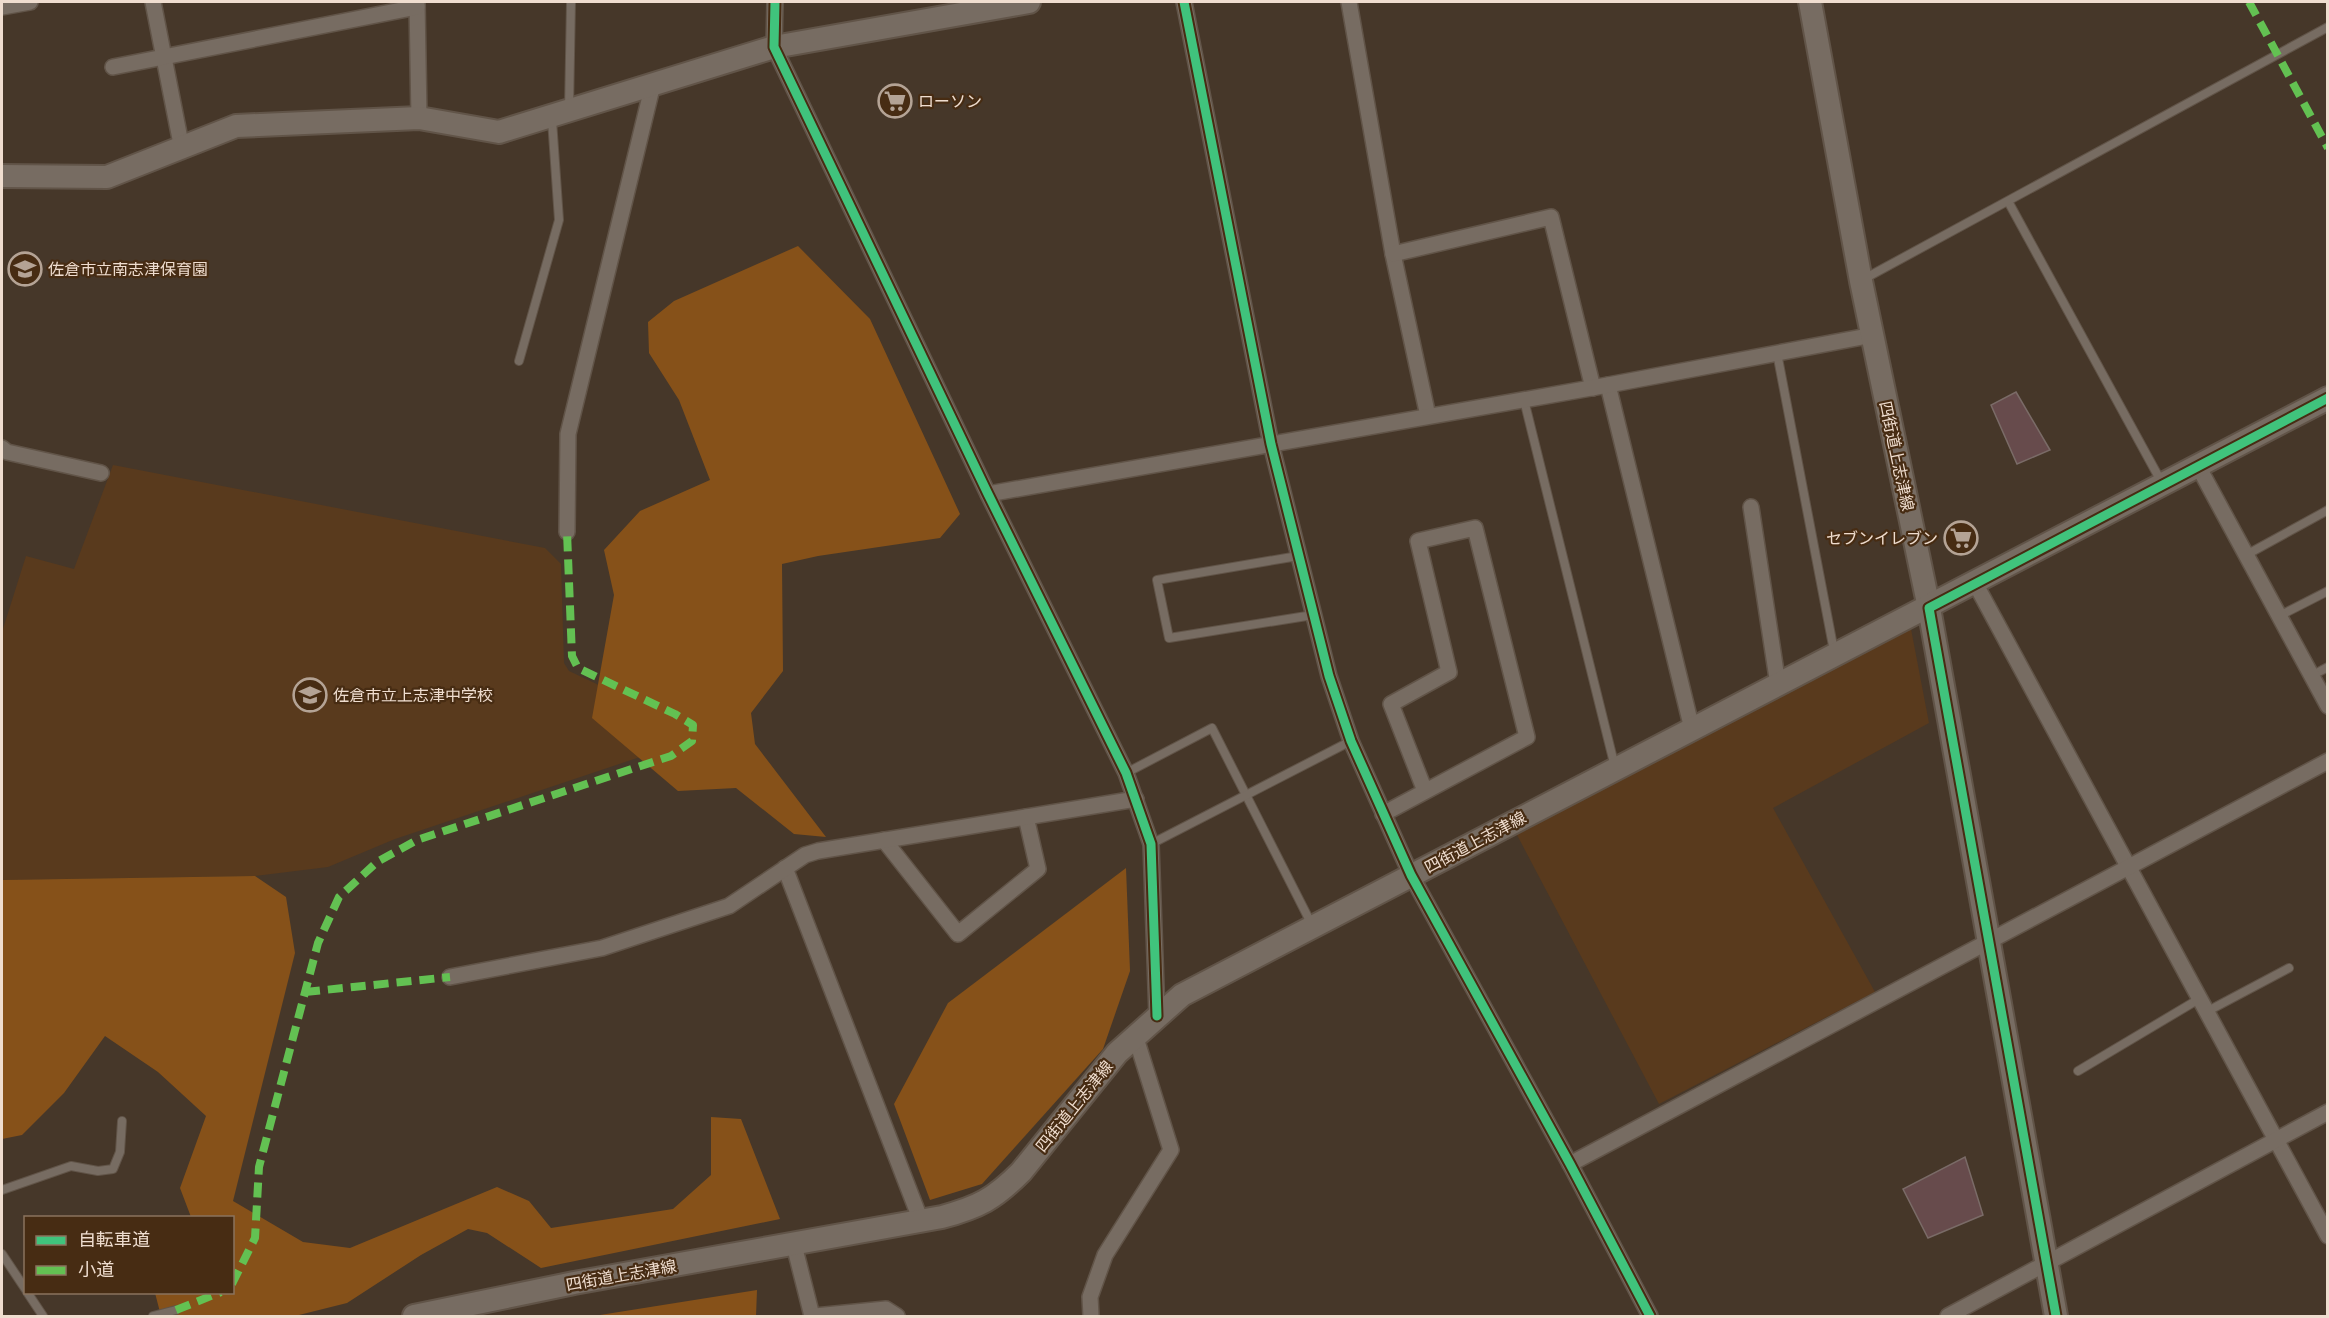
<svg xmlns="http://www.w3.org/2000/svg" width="2329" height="1318" font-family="'Archivo Narrow','Noto Sans JP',sans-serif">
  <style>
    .built { fill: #593a1d }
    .green { fill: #865119 }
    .building { fill: #674b4c; stroke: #7a6b67; stroke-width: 1.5 }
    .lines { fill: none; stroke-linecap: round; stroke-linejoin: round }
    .lane-casing { stroke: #615448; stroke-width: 10 }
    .street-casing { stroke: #615448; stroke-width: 18 }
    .secondary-casing { stroke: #615448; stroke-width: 26 }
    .lane { stroke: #776c62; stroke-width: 8 }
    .street { stroke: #776c62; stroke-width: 15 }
    .secondary { stroke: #776c62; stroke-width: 22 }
    .quiet { stroke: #63c152; stroke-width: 8; stroke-dasharray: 15 8; stroke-linecap: butt }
    .cycleway-casing { stroke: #472c13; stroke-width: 13 }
    .cycleway { stroke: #40c37c; stroke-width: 9 }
    .labels { text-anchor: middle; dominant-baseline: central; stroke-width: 4.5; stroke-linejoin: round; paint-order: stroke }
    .poi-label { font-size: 16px; fill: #efddcf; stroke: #472c13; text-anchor: start }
    .street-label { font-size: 16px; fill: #efddcf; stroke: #472c13 }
  </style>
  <rect width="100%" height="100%" fill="#463729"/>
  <g class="built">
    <path d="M113,465l432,83 16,16 3,99 5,8 100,47 -8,32 -266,89 -67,28 -73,9 -253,4v-248l24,-76 48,13z"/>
    <path d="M1911,629l18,94 -156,85 102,184 -216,112 -143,-271z"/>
  </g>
  <g class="green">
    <path d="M798,246l72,73 90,195 -20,24 -122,18 -36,8 1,107 -32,42 4,31 71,93 -32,-3 -58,-46 -58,3 -86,-73 22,-123 -10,-45 36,-39 70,-31 -31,-80 -30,-47 -1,-31 26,-21z"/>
    <path d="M1126,868l4,103 -27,78 -121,135 -52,16 -36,-96 54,-101z"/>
    <path d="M255,876l31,21 9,56 -62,248 70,41 47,6 147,-61 32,14 22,27 122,-19 38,-34v-58l30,2 39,100 -239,49 -54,-35 -19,-4 -47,26 -74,48 -52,13h-134l-6,-23 77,-1v-74l-41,-1 -11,-29 26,-72 -48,-44 -53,-36 -41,57 -42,42 -20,4v-259z"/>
    <path d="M757,1290l-1,26h-156v-1z"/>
  </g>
  <g class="building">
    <path d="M2016,392l34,58 -33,14 -26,-59z"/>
    <path d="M1965,1157l18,58 -55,23 -25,-49z"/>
  </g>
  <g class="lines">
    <defs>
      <g id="lane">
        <path d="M569,109l2,-107"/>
        <path d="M2009,203l153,280"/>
        <path d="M1862,280l466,-253"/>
        <path d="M1777,353l57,298"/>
        <path d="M519,361l40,-141 -7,-100"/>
        <path d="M1524,400l91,367"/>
        <path d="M2246,555l82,-45"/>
        <path d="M1298,556l-141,24 12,58 144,-23"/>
        <path d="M2279,616l49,-25"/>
        <path d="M2311,676l17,-9"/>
        <path d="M1126,773l86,-45 100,197"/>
        <path d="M1151,844l200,-103"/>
        <path d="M2206,1012l83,-44"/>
        <path d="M2078,1071l121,-72"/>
        <path d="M2,1190l69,-24 27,5 15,-2 7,-17 2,-31"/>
        <path d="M2,1254l24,36"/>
        <path d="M27,1292l16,24"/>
        <path d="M153,1316l23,-6"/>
      </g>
      <g id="street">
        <path d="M153,2l29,147"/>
        <path d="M417,2l2,116"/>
        <path d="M775,2l-1,45 214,447 138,279 25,71 6,172"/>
        <path d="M1184,2l87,442 58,232 22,65 60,134 159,289 80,152"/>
        <path d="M1349,2l44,252 35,162"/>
        <path d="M2,7l28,-5"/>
        <path d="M113,67l304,-60"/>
        <path d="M1393,254l158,-37 42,171"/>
        <path d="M1608,385l84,344"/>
        <path d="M2,448l5,4 94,21"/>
        <path d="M2198,466l130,240"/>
        <path d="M988,494l620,-109 265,-50"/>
        <path d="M1751,507l27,178"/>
        <path d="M567,532l1,-98 85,-350"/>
        <path d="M1975,583l353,653"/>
        <path d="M1383,814l144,-77 -52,-209 -57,13 31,131 -58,32 34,87"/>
        <path d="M884,840l74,94 80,-65 -12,-52"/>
        <path d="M785,868l136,353"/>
        <path d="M450,977l152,-29 127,-42 76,-51 13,-4 318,-52"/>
        <path d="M1570,1164l758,-403"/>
        <path d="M794,1245l18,71"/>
        <path d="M815,1316l71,-7 11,7"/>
        <path d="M1091,1316l-1,-19 15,-42 66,-105 -36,-115"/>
        <path d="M1948,1316l380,-204"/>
      </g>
      <g id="secondary">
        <path d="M1810,2l51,279 68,327 127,708"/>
        <path d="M2,176l105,1 129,-51 183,-8 80,14 275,-85 255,-45"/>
        <path d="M414,1316l160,-33 368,-66c37,-10 52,-18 79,-45l96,-119 65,-58 1146,-597"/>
      </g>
    </defs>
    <use href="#lane" class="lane-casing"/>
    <use href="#street" class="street-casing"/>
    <use href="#secondary" class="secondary-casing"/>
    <use href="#lane" class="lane"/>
    <use href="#street" class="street"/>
    <use href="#secondary" class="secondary"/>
    <g class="quiet">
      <path d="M2249,2l79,146"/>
      <path d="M305,992l145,-15"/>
      <path d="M232,1284l23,-46 4,-71 59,-224 21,-46 38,-35 40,-22 254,-84 21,-15 1,-16 -18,-11 -97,-46 -6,-12 -5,-124"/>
      <path d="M176,1310l45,-18"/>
    </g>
    <defs>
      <g id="cycleway">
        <path d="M775,2l-1,45 214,447 138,279 25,71 6,172"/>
        <path d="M1184,2l87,442 58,232 22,65 60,134 159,289 80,152"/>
        <path d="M2056,1316l-127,-708 399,-210"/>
      </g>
    </defs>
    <use href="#cycleway" class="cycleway-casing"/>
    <use href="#cycleway" class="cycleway"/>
  </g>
  <defs>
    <symbol id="supermarket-ring" viewBox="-11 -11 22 22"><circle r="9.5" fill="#472c13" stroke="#b4a395" stroke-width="1.5"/><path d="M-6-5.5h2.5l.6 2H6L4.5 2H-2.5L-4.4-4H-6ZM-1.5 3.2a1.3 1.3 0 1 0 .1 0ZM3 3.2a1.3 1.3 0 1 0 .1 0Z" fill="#b4a395"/></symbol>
    <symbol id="school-ring" viewBox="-11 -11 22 22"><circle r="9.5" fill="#472c13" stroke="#b4a395" stroke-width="1.5"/><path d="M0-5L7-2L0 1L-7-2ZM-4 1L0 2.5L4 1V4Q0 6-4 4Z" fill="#b4a395"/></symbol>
  </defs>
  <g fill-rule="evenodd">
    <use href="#supermarket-ring" x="876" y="82" width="38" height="38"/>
    <use href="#school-ring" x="6" y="250" width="38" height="38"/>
    <use href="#supermarket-ring" x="1942" y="519" width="38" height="38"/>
    <use href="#school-ring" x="291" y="676" width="38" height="38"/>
  </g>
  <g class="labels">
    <g class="poi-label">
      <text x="918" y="101">ローソン</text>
      <text x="48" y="269">佐倉市立南志津保育園</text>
      <text x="1938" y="538" text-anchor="end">セブンイレブン</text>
      <text x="333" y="695">佐倉市立上志津中学校</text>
    </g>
    <g class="street-label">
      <text transform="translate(1897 456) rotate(78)">四街道上志津線</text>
      <text transform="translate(1475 842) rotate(-28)">四街道上志津線</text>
      <text transform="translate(1074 1106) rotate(-51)">四街道上志津線</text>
      <text transform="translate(621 1275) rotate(-10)">四街道上志津線</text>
    </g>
  </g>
  <rect width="2329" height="1318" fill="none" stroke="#efddcf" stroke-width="6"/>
  <rect x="24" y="1216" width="210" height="78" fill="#472c13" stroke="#8a735e" stroke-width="1.5"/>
  <rect x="36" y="1236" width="30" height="9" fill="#40c37c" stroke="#8a735e" stroke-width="1.5"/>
  <text x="78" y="1246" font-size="18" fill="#efddcf">自転車道</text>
  <rect x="36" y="1266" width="30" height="9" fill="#63c152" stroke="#8a735e" stroke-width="1.5"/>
  <text x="78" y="1276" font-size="18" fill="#efddcf">小道</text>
</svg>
